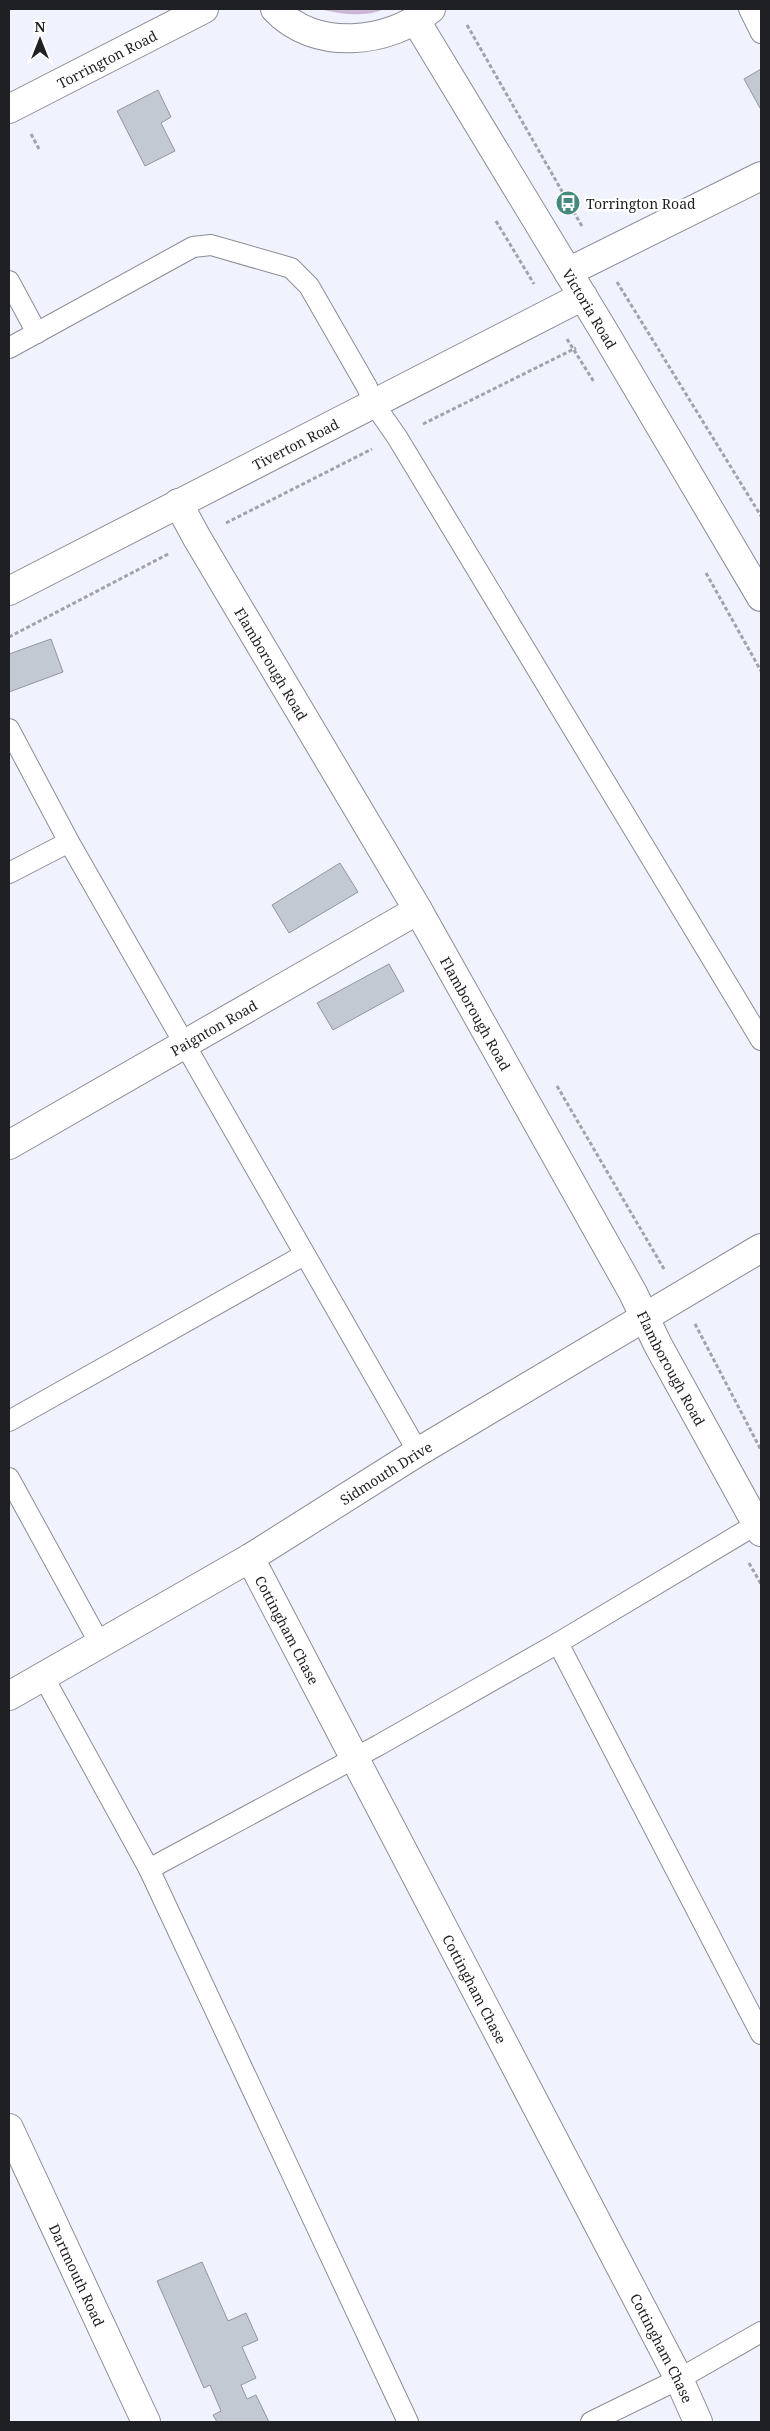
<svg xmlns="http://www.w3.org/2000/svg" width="770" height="2431" font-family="'Noto Serif',serif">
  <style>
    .green { fill: #ccb6d5 }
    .building { fill: #c3c9d3; stroke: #91979f }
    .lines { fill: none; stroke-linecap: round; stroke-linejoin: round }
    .lane-casing { stroke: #8b8d97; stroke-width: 22 }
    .street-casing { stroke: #8b8d97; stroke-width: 30 }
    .secondary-casing { stroke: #8b8d97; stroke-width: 30 }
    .path { stroke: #a1a3ab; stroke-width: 3; stroke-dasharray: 4 2.5; stroke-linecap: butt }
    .lane { stroke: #fff; stroke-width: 20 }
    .street { stroke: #fff; stroke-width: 28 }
    .secondary { stroke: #fff; stroke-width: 28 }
    .labels { text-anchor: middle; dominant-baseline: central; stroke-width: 4.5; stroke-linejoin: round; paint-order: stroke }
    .street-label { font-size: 14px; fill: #1f2023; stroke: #fff }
    .poi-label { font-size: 14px; fill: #1f2023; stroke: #fff; text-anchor: start }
  </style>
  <rect width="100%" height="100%" fill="#f0f2fd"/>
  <path class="green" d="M319,9h66c-22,9 -44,5 -66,0z"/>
  <g class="building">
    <path d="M761,69v38l-1,1 -16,-29z"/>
    <path d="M158,90l13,27 -10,6 14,28 -30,15 -28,-55z"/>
    <path d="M51,639l12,33 -54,20v-38z"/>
    <path d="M340,863l18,29 -69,41 -17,-28z"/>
    <path d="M389,964l15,27 -71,39 -16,-27z"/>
    <path d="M202,2262l26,59 18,-8 12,27 -16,7 14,31 -15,7 6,14 9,-4 13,27h-52l-4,-7 8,-4 -11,-26 -6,3 -47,-107z"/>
  </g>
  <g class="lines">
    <defs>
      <g id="lane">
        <path d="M749,9l12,24"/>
        <path d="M9,281l28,52"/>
        <path d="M9,348l184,-101 18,-2 80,23 18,18 58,101 7,17 23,33 364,603"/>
        <path d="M9,729l60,113 349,610"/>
        <path d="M9,873l60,-31"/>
        <path d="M9,1421l295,-166"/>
        <path d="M9,1478l91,166"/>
        <path d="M558,1643l203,391"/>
        <path d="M43,1676l106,193 259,553"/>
        <path d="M149,1869l230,-124 179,-102 199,-119"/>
        <path d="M591,2422l88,-43 82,-47"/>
      </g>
      <g id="street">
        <path d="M568,272l193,-96"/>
        <path id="s1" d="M178,503l19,35 221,372 215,383 25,52 103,187"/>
        <path id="s2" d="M9,591l574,-295"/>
        <path id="s3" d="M9,1145l409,-235"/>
        <path id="s4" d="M250,1558l429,821 19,43"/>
        <path id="s5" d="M9,1696l241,-138 168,-106 343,-204"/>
        <path id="s6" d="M9,2128l137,294"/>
      </g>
      <g id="secondary">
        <path d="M275,9c40,43 114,35 156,0"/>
        <path id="s7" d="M416,21l189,312 156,264"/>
        <path id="s8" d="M9,109l195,-100"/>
      </g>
    </defs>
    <use href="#lane" class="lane-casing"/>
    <use href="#street" class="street-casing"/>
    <use href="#secondary" class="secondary-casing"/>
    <g class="path">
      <path d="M467,25l116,203"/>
      <path d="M31,134l8,15"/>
      <path d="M496,221l38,63"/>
      <path d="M617,282l144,234"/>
      <path d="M567,339l27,43"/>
      <path d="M423,424l153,-76"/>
      <path d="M226,523l146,-74"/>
      <path d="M706,573l55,98"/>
      <path d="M9,637l161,-84"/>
      <path d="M557,1086l107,183"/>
      <path d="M695,1324l66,126"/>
      <path d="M749,1563l12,21"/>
    </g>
    <use href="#lane" class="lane"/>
    <use href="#street" class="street"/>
    <use href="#secondary" class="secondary"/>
  </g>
  <defs>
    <symbol id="bus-disc" viewBox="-11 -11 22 22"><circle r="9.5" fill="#45897d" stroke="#fff"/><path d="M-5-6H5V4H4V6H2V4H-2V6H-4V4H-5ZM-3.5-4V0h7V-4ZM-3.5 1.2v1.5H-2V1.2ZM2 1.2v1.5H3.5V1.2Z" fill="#fff"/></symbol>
  </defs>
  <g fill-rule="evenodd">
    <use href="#bus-disc" x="554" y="189" width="28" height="28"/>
  </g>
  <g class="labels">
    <g class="street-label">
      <text stroke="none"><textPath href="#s8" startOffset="110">Torrington Road</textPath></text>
      <text stroke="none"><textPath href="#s7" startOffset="336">Victoria Road</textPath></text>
      <text stroke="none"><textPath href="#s2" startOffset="322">Tiverton Road</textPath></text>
      <text stroke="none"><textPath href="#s1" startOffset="186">Flamborough Road</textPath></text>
      <text stroke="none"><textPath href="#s1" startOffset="591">Flamborough Road</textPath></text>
      <text stroke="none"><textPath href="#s3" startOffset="236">Paignton Road</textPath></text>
      <text stroke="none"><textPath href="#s1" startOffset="996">Flamborough Road</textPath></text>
      <text stroke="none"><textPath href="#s5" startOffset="438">Sidmouth Drive</textPath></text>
      <text stroke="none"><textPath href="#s4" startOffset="81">Cottingham Chase</textPath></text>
      <text stroke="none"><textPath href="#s4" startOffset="486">Cottingham Chase</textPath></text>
      <text stroke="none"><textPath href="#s6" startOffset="162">Dartmouth Road</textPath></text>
      <text stroke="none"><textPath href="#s4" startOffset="891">Cottingham Chase</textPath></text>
    </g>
    <g class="poi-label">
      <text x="586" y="203">Torrington Road</text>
    </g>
  </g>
  <rect width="770" height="2431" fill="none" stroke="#1f2023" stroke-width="20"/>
  <g transform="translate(40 40)" stroke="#ffffff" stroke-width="4" paint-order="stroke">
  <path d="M0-4L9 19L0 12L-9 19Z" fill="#1f2023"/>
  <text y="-8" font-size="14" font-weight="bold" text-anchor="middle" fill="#1f2023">N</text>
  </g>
</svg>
